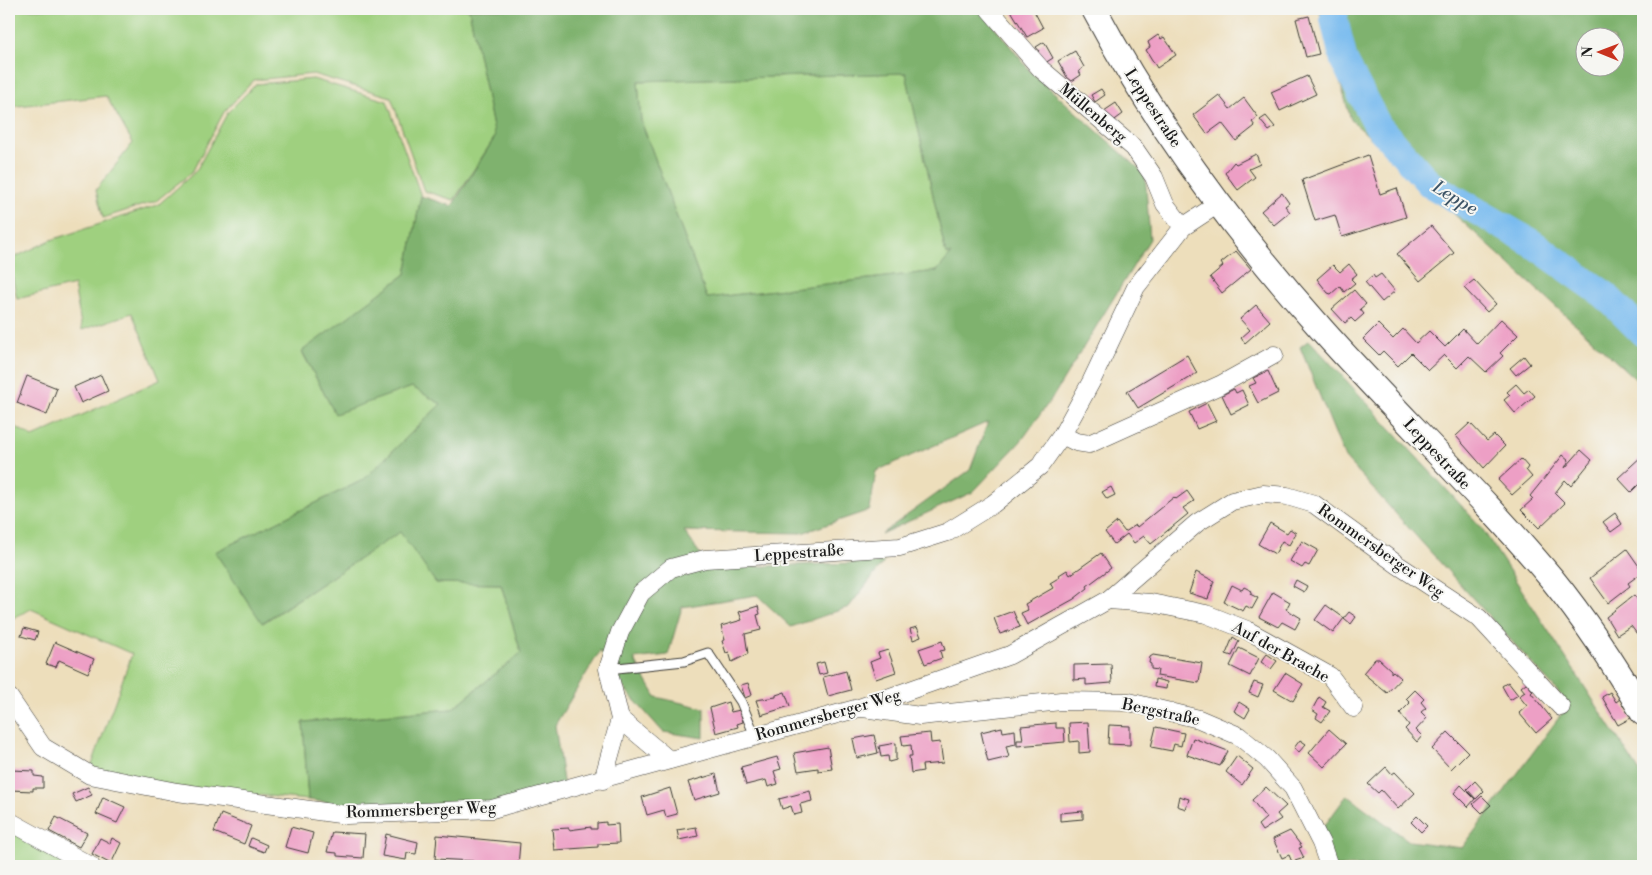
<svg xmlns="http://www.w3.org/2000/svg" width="1652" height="875" font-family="'Libre Bodoni',serif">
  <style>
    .green { fill: #9fd07f; stroke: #5e764e }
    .forest { fill: #7fb26e; stroke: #4e6745; fill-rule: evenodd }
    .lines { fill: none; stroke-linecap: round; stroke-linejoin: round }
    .river { stroke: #7abcef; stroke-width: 28 }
    .building { fill: #ed9fc5 }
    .service-casing { stroke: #3b3934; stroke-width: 11 }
    .minor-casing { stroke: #3b3934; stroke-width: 19 }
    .secondary-casing { stroke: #3b3934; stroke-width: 27 }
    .service { stroke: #fff; stroke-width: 9 }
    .minor { stroke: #fff; stroke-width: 18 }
    .secondary { stroke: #fff; stroke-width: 25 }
    .labels { text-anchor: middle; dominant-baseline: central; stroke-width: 4; stroke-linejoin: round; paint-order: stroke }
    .street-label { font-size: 16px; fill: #1c1c1c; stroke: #f6f6f2 }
    .water-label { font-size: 18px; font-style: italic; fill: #3d5466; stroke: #f6f6f2 }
  </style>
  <rect width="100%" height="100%" fill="#f6f6f2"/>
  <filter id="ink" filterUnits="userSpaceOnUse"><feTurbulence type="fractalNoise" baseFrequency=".02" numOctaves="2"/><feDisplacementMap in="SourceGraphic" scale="10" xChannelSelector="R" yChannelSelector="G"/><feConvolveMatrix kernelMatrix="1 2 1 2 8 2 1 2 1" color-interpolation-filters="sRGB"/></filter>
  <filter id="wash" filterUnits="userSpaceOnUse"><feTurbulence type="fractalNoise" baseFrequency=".0096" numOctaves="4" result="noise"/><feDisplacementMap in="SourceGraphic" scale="20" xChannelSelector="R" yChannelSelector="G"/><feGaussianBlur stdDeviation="1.12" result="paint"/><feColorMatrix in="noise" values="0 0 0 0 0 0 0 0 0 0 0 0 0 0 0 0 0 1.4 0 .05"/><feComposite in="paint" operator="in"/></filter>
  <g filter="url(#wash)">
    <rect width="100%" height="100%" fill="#eddebb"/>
    <g class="green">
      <path d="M9,9h460l26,128 -41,63 -30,-9 -33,-94 -78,-23 -59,6 -30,32 -32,60 -36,29 -53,17 -7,-28 37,-47 -27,-47 -97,11z"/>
      <path d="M906,73l40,181h6l-15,17 -230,27 -66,-177 -3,-40z"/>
      <path d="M313,79l74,22 34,95 -15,78 -104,78 33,61 77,-26 29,17 -78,76 -148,72 48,71 137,-92 36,52 65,1 20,69 -69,56 -149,13 5,78 -131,-13 -87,-17 42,-116 -101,-45 -22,11v-197l24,14 127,-57 -28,-67 -50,17 -8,-45 -57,14 -8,-39 42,-20 107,-35 38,-34 32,-59 28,-28z"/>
      <path d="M9,825l74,41h-74z"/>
    </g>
    <g class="forest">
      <path d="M469,9h511l51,63 114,102 5,65 -96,156 -32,45 -49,52 -92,42 89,-64 18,-48 -112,49 -6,39 -68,23 -118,-2 26,37 174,-6 -35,45 -58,20 -34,-32 -75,12 -14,48 -34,4 22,38 48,11v30l-41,-6 -42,-47 -21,-34 -45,74 9,63 -74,19 -139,-2 -43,-5 -5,-78 149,-13 69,-56 -20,-69 -65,-1 -36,-51 -138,91 -47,-71 148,-72 78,-76 -29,-17 -77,27 -33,-63 104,-77 15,-78 31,10 43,-69zM906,73l40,181h5l-14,17 -230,27 -66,-177 -3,-40z"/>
      <path d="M1319,9h324v377l-292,-266zM1584,38h30v30h-30z"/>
      <path d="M1309,340l172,187 162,250v89h-315l-11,-30 30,-41 62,46 53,7 107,-144 -224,-246 -45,-111z"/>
    </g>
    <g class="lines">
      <path class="river" d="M1335,9l-1,10 10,42 34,65 52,58 102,59 73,52 38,38"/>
    </g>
    <g id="blocks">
      <g class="building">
        <path d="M1010,9h23l10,19 -16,9z"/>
        <path d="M1309,16l10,38 -13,3 -10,-38z"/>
        <path d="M1158,35l3,4 3,-2 12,18 -19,13 -11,-18 4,-3 -2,-5z"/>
        <path d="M1044,42l9,16 -8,5 -10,-10 4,-2 -3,-4z"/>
        <path d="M1075,51l9,16 -5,4 2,4 -9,6 -5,-4 -9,-16z"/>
        <path d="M1307,76l9,18 -36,17 -9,-19z"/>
        <path d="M1101,89l4,6 -10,7 -4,-7z"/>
        <path d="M1219,95l11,14 14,-11 14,19 -6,5 3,4 -19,15 -14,-18 -15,11 -14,-19z"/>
        <path d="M1116,103l7,11 -11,8 -8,-11z"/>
        <path d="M1266,116l9,11 -6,4 -9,-11z"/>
        <path d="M1256,154l4,10 -11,5 6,8 -17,13 -13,-17 9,-11 2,2z"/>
        <path d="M1368,155l12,39 17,-6 9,29 -64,20 -7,-22 -20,6 -13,-41z"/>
        <path d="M1282,193l7,10 -4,3 5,6 -16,13 -13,-14z"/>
        <path d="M1431,226l23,27 -34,28 -23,-27z"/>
        <path d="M1236,251l15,18 -29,24 -12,-16 13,-11 -2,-3z"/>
        <path d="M1349,264l8,10 -6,5 4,4 -11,9 -4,-6 -9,8 -3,-1 -11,-14 16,-14 7,7z"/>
        <path d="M1381,274l14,17 -13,11 -17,-20 8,-7 2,3z"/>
        <path d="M1474,280l22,24 -9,8 -23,-24z"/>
        <path d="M1354,290l12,14 -6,5 4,5 -9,8 -4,-4 -6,5 -13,-14z"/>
        <path d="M1256,305l14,16 -25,22 -4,-5 9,-8 -10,-11z"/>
        <path d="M1501,319l17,16 -18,18 3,3 -17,16 -17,-16 -12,12 -13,-13 -16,15 -17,-17 -13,13 -15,-15 -4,4 -16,-16 15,-15 15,15 10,-10 13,14 13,-12 16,16 18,-18 14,15z"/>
        <path d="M1187,355l10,18 -59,35 -11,-17z"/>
        <path d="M1524,356l6,8 -14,11 -6,-7z"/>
        <path d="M1268,371l10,22 -20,10 -9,-17 7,-3 -3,-5z"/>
        <path d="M101,375l7,16 -27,12 -7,-16z"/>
        <path d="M27,376l30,12 -10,27 -30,-12z"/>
        <path d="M1516,384l8,9 5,-4 6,7 -20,17 -11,-13 6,-5 -3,-3z"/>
        <path d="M1234,389l2,4 6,-3 7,15 -18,9 -9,-19z"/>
        <path d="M1207,403l9,18 -19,8 -8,-17z"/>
        <path d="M1470,423l17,18 7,-6 11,11 -21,22 -28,-32z"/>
        <path d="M1581,450l11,10 -21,26 -6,-6 -10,13 10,10 -26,25 -18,-18 12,-11 -3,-3 33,-41 6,5 -4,8z"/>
        <path d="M1643,455v25l-12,12 -13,-14z"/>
        <path d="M1521,459l7,8 -2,3 6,7 -20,18 -14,-15z"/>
        <path d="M1111,487l4,8 -8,4 -5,-7z"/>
        <path d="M1187,491l7,10 -11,7 5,6 -37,30 -7,-8 -10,7 -7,-9 -13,10 -9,-12 12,-10 8,10 11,-7 1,2 37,-30 2,2z"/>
        <path d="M1615,513l7,11 -11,8 -8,-10z"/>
        <path d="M1270,523l17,10 3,-4 6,4 -7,12 -7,-4 -7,13 -17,-10z"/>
        <path d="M1302,541l16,9 -9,16 -4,-2 -3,4 -12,-7z"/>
        <path d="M1627,549l16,23 -15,11 2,3 -22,17 -18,-25z"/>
        <path d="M1101,553l10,15 -24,18 1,2 -14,11 -47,26 -6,-12 7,-3 -3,-6 28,-16 -3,-5 10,-6 -1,-2 8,-5 3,5z"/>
        <path d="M1196,572l18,9 -6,18 -19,-6z"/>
        <path d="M1296,580l11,6 -3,6 -11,-6z"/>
        <path d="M1232,585l10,5 2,-3 8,4 -2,3 8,4 -6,11 -6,-3 -3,5 -19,-9z"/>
        <path d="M1273,592l17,10 -4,7 15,9 -6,11 -13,-7 -4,5 -19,-10z"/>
        <path d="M1634,595l9,12v22l-6,5 -6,-8 -14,9 -11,-18z"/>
        <path d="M1326,605l18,13 -11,15 -18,-13z"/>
        <path d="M758,606l2,8 -3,1 4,15 -16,4 3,20 -16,8 -3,-10 -3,1 -4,-12 3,-1 -4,-14 21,-6 -3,-8z"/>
        <path d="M1013,611l7,16 -20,7 -6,-16z"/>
        <path d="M1349,612l7,5 -5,7 -7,-6z"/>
        <path d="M917,627l4,10 -8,3 -3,-11z"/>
        <path d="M24,628l14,4 -3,8 -14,-4z"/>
        <path d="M1233,637l6,4 -7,15 -6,-2z"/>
        <path d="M942,641l3,9 -5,1 2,7 -17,6 -6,-15z"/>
        <path d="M55,642l39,17 -6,14 -29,-13 -3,7 -10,-3z"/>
        <path d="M1239,648l20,10 -9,18 -20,-10z"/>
        <path d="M888,650l8,22 -20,7 -6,-17 10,-4 -2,-5z"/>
        <path d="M1267,654l10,7 -6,8 -10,-7z"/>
        <path d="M1153,655l49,8 -3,20 -42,-7 1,-6 -7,-1v-5l-2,-1 1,-6z"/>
        <path d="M1375,659h4l12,11v3l2,-2 8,7 -14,15 -24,-20z"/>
        <path d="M824,662l3,11 -8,2 -3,-11z"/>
        <path d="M1111,664l1,19 -26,2v-6l-12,1v-15z"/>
        <path d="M846,671l5,19 -23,6 -5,-19z"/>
        <path d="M1285,673l18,11 -10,17 -19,-11z"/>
        <path d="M1155,679l12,3 -1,7 -12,-2z"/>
        <path d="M1254,682l9,3 -5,12 -9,-4z"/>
        <path d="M1508,682l10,13 -8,5 -8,-14z"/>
        <path d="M748,683l4,12 -7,3 -4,-13z"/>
        <path d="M1526,683l7,8 -2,2 21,26 -16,14 -17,-20 8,-7 -8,-10 6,-4 -4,-5z"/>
        <path d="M1415,690l9,9 -3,3 5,6 -5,4 6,6 -11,12 6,6 -5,6 -12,-13 4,-4 -9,-12 10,-10 -4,-4z"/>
        <path d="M785,692l5,14 -29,9 -5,-15 20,-3v-2z"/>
        <path d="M1610,692l6,10 4,-3 11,19 -13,7 -16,-28z"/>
        <path d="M1319,697l7,5 -3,5 7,4 -8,11 -6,-4 2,-4 -6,-4z"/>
        <path d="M728,702l3,10 9,-2 3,12 -6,2 1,3 -22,6 -6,-25z"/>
        <path d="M1239,702l11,7 -5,9 -11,-7z"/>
        <path d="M1088,722l2,30 -11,1v-12l-9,1 -1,-19z"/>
        <path d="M1056,723v5h8l1,14 -48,4v-6h6l-2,-14z"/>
        <path d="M1109,725l21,1v19l-22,-1z"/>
        <path d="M1002,727l1,5 12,-2 1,14 -10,2 3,11 -21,5 -7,-30z"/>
        <path d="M1156,727l28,6 -3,13 -7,-2 -2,7 -21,-4z"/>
        <path d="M1329,729l17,15 -22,23 -15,-14z"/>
        <path d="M1448,732l20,20 -17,17 -19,-20z"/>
        <path d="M930,733l1,10 9,-1 3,21 -21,2 1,6 -12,2 -2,-17h3l-1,-11 -8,1 -2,-10z"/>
        <path d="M874,735l4,18 -21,5 -4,-19z"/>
        <path d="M1193,738l35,13 -8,15 -33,-11z"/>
        <path d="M1300,740l6,4 -7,8 -5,-4z"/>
        <path d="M896,743v17l-7,2 -1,-6 -7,1 -2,-11z"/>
        <path d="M828,747l4,22 -14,2v-3l-20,3 -4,-18z"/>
        <path d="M1237,756l16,13 -11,16 -16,-13z"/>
        <path d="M777,757l4,12 -7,2 4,13 -10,3 -2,-7 -20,5 -5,-18z"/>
        <path d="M1386,767l6,7 3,-2 20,21 -17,16 -17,-19 -3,3 -10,-9z"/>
        <path d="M11,770l23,1v5l9,1v11h-10v3l-23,-1z"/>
        <path d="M716,774l4,18 -26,8 -6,-18z"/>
        <path d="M1475,781l9,10 -8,8 -9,-10z"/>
        <path d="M1461,785l14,14 -7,8 -14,-14z"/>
        <path d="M88,787l4,8 -16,7 -4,-8z"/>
        <path d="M1266,787l20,19 -9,8 4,5 -19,12 -4,-6 8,-7 -14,-18z"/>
        <path d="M670,788l7,26 -11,3 -2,-7 -17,5 -5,-18z"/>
        <path d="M810,791l2,10 -12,3 2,9 -8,2 -3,-9 -9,3 -3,-10z"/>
        <path d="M1179,796l10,3 -3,10 -9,-3z"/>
        <path d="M1482,796l9,9 -9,8 -9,-9z"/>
        <path d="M103,797l22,10 -8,16 -21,-9z"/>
        <path d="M1083,811v8l-23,2v-8z"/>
        <path d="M221,814l30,12 -7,18 -30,-12z"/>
        <path d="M1417,816l10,10 -6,6 -10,-10z"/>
        <path d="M56,817l31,16 -8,14 -30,-16z"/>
        <path d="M606,822v3l12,-1 1,19 -21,1v3l-44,3 -2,-21 17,-1v2l22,-3v2h6v-6z"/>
        <path d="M291,827l22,6 -5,20 -23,-6z"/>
        <path d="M696,827l2,9 -19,4 -2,-10z"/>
        <path d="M1290,831l12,16 -3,1 5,10 -12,4 -3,-7 -7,3 -9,-19z"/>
        <path d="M332,832l33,2 -2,24 -26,-2v-3l-10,-1z"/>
        <path d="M386,834l32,8 -2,12 -9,-1 -1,7 -24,-4z"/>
        <path d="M437,835l83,8 -2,23 -46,-1 1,-4 -38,-2z"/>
        <path d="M100,838l10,5 2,-5 9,5 -10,21 -19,-10z"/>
        <path d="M251,838l16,7 -3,7 -16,-6z"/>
      </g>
    </g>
  </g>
  <g filter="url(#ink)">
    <use href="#blocks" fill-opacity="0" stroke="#3b3934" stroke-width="1"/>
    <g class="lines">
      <defs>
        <path id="service" d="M608,669l76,-8 24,-8 33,49 14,34"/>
        <g id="minor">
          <path d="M989,9l52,60 93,79 20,29 11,27 18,23"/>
          <path d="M1062,435l14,7 13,2 131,-59 54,-30"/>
          <path d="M1108,600l43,3 55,11 41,16 83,46 24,32"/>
          <path d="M9,697l34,50 47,28 87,17 170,23 145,-6 367,-101 151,-53 98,-55 89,-77 35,-22 31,-7 24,2 27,8 84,61 81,53 82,89"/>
          <path d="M863,708l57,8 141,-15 68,1 70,17 40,17 28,23 26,29 28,55 8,23"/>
          <path d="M620,719l49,41"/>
          <path d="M603,780l17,-61 -12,-50 12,-37 21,-39 30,-25 34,-9 195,-12 48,-15 45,-28 47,-38 22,-31 29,-53 45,-95 47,-60 35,-23"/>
          <path d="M9,821l82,45"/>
        </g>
        <path id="secondary" d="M1094,9c62,117 141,223 229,322 75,84 157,162 229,248 34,42 64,88 91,134"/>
      </defs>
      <use href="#service" class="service-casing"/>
      <use href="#minor" class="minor-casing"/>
      <use href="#secondary" class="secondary-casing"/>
      <use href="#service" class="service"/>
      <use href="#minor" class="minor"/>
      <use href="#secondary" class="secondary"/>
    </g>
  </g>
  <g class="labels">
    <g class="street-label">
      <text transform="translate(1153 108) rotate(57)">Leppestraße</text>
      <text transform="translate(1093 113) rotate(40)">Müllenberg</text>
      <text transform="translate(1437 454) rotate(47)">Leppestraße</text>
      <text transform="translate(1381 551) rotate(35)">Rommersberger Weg</text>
      <text transform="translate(799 553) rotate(-4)">Leppestraße</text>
      <text transform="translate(1281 652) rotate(29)">Auf der Brache</text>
      <text transform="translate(1161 712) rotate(12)">Bergstraße</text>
      <text transform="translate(828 715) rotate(-16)">Rommersberger Weg</text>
      <text transform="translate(421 810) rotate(-2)">Rommersberger Weg</text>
    </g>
    <g class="water-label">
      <text transform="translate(1455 198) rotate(31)">Leppe</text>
    </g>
  </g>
  <rect width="1652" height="875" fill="none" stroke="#f6f6f2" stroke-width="30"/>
  <g transform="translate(1600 52) rotate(271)"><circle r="24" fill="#f6f6f2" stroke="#9f9f9c"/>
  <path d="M0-4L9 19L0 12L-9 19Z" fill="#c8321e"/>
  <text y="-8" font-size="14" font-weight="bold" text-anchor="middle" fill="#1c1c1c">N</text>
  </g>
</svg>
